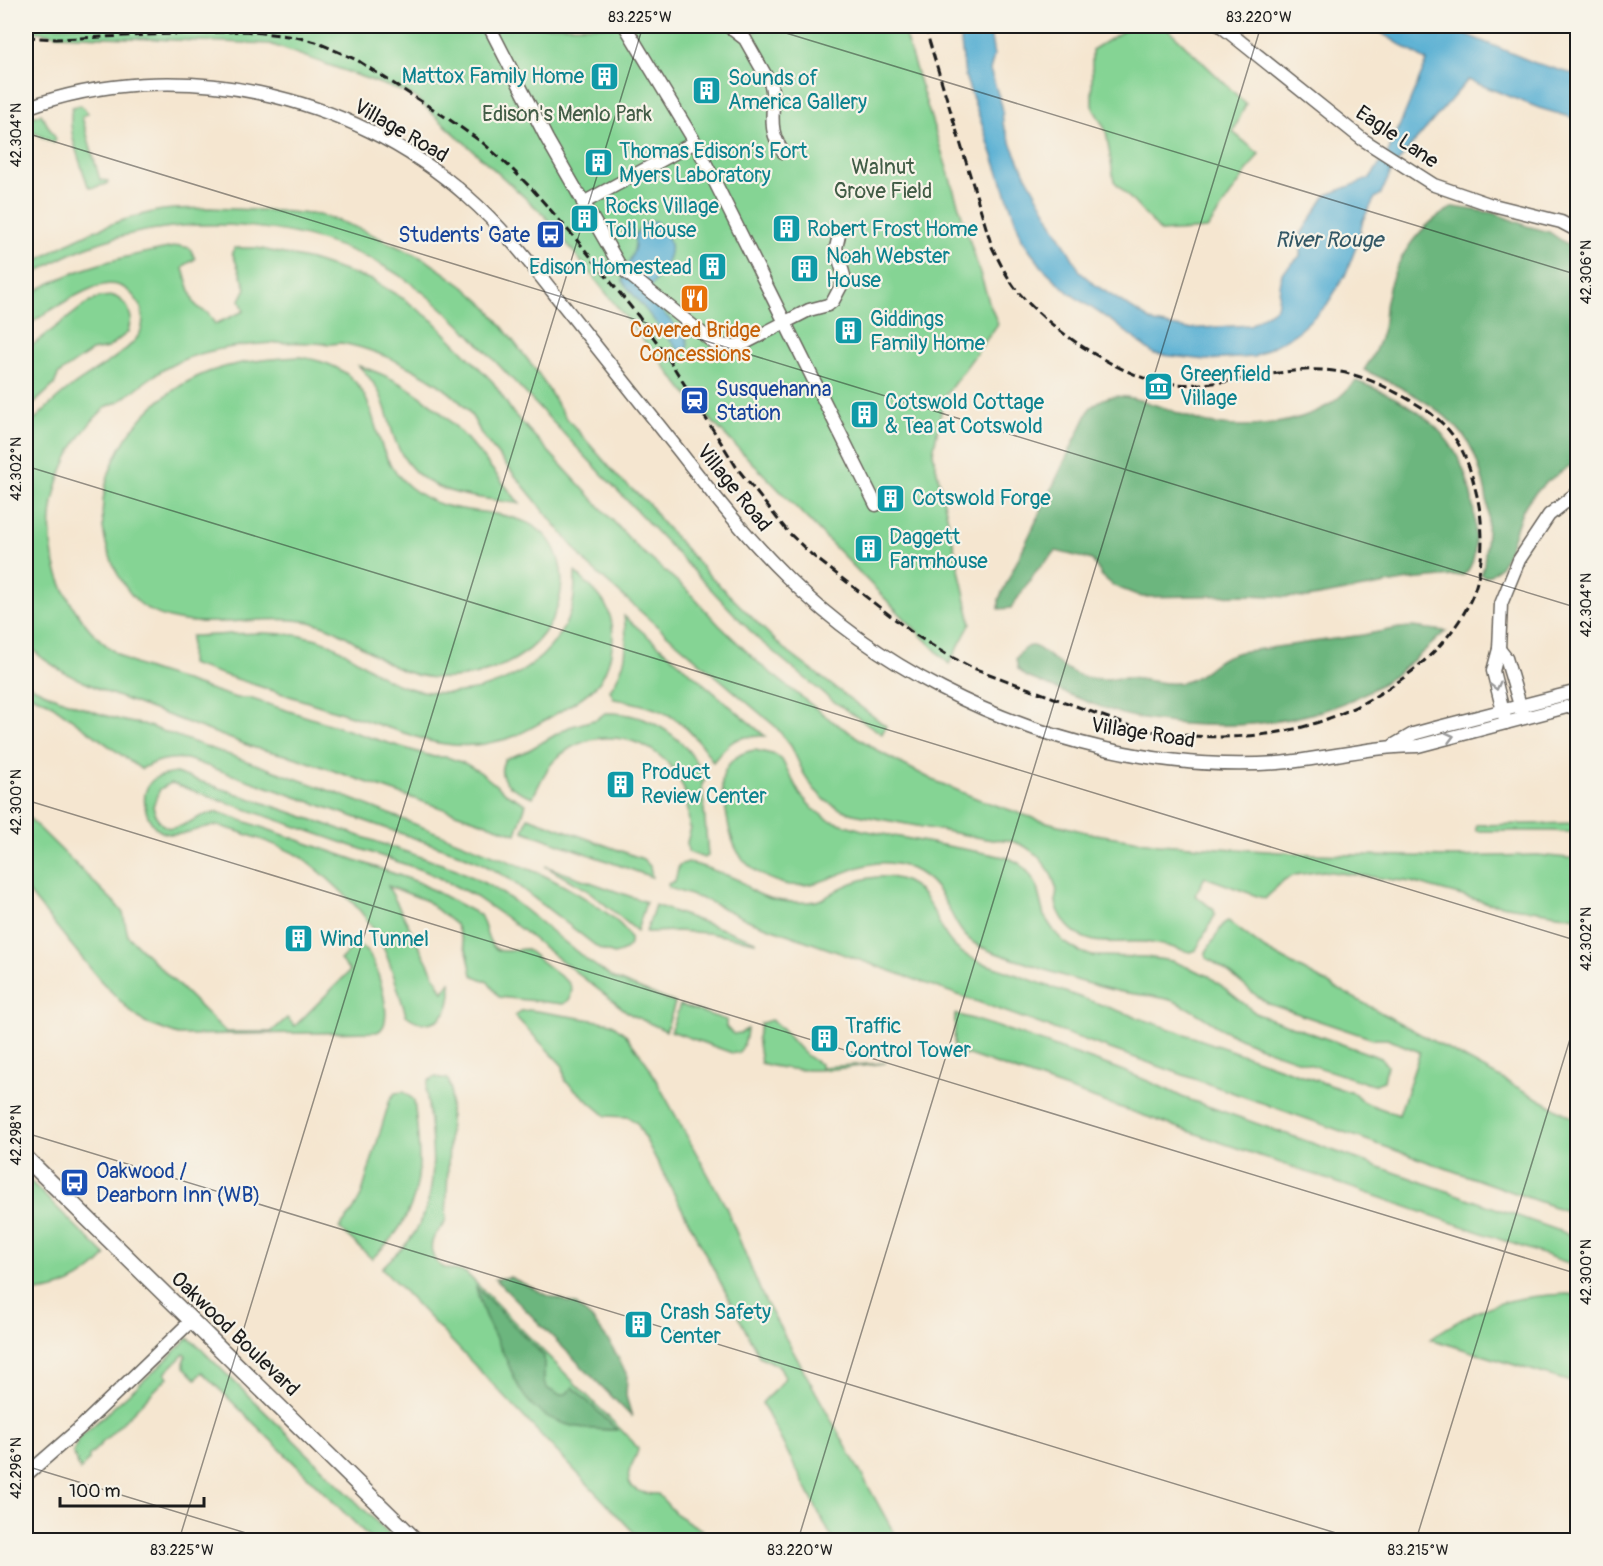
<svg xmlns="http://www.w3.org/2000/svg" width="1603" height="1566" font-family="Pangolin,sans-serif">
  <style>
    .green { fill: #85d494; stroke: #507858; stroke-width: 1.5 }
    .forest { fill: #6cb67e; stroke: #44694d; stroke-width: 1.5 }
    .water { fill: #56afd3; stroke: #396678; stroke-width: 1.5 }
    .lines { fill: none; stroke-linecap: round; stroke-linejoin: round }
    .minor-casing { stroke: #68635b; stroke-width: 15 }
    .major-casing { stroke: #68635b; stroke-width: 18 }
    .minor { stroke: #fff; stroke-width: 12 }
    .major { stroke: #fff; stroke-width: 15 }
    .rail { stroke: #1c1c1c; stroke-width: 3; stroke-dasharray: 9 4.5; stroke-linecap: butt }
    .oneway { stroke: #999 }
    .ticks { fill: none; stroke: #1c1c1c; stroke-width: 1.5; stroke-opacity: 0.45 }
    .labels { text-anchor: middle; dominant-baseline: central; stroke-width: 4.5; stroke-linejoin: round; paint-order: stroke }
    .culture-label { font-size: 21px; fill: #0d838f; stroke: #f7f3e8; text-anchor: start }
    .park-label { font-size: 21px; fill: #415c46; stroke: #f7f3e8 }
    .street-label { font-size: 21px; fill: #1c1c1c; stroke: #f7f3e8 }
    .transit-label { font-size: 21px; fill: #164399; stroke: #f7f3e8; text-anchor: start }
    .food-label { font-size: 21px; fill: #c56008; stroke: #f7f3e8 }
    .water-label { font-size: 22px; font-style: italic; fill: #335765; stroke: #f7f3e8 }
    .neatline { fill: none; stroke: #1c1c1c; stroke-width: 2 }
    .ticks-label { font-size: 15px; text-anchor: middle; fill: #1c1c1c }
  </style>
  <rect width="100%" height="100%" fill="#f7f3e8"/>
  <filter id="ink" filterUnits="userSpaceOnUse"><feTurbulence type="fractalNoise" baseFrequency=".0167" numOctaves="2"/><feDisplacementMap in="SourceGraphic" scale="12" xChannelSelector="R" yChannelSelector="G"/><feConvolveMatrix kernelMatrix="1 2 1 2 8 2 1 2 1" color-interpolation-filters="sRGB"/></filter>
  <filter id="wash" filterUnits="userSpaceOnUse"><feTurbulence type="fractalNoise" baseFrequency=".008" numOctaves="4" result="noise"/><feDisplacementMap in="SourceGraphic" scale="24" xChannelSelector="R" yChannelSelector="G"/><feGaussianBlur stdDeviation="1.35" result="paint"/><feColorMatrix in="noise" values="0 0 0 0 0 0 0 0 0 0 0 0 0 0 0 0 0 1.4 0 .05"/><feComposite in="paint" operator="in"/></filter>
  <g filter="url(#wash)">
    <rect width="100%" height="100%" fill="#f5e6d0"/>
    <g class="green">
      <path d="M26,26h708l9,12 22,-12h137l88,279 8,19 -54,73 -11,56 38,170 -22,41 -257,-263 -148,-186 -132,-120 -142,-51 -212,-9 -32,-5z"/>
      <path d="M1131,26h34l81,78 -13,28 26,22 -52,75 -46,3 -47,-51 -8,-50 -14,-25v-56z"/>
      <path d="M80,105l8,8 -6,4 18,63 8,1 -1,3 -16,4 -3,-2c-8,-25 -21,-53 -16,-79z"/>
      <path d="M41,114l15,25 -2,4 -28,-14v-10z"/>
      <path d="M209,208l71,3 39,4 20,6 21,8 66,31 42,30 19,17 51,66 26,42 55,63 30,26 11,16 49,55 76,75 101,76 -4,8 -52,-35 -72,-60 -280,-296c-23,-24 -48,-47 -76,-66 -89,-57 -212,-67 -312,-31 -23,8 -43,20 -64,33v-11c39,-26 84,-47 131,-57 17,-3 35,-2 52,-3z"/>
      <path d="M179,246l11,2 5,11 -10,6 -2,4 11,34 6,6 8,4 7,11 29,-13 -4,-11 6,-12 -14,-36 3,-4h22l54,12 61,20 32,19 28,21 61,62 20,31 125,135 48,41 33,36 44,42 69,54 51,33 50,26 45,19 61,21 50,13 70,11 152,10 141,3 86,-2 39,4v58l-89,-14 -77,-21 -88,-11 -28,4 -11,5 -19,19 -60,-22 -10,18 19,15 1,5 -19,35 -6,2c-15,-4 -29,-8 -45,-10 -27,-2 -57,8 -78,-17 -4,-5 -11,-17 -11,-24 -1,-6 2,-8 0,-14 -8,-28 -34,-51 -64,-47l-139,-26 -15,-6 -12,-7 -12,-12 -10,-15 -13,-28 -15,-19 -119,-101 -69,-61 -107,-131c-2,-5 -5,-11 -8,-16 -21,-35 -92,-68 -132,-75 -4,0 -8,1 -13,1 -5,0 -9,-1 -14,-1 -40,-2 -97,2 -134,18 -22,10 -38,23 -57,38 -5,4 -13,4 -19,10 -40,37 -61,94 -51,148 9,43 37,81 75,104 12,6 26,10 39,14 23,8 46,15 69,23h13l123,40 62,19h13l19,7 14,8 27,22 19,10 -10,30 -222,-77 -39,-9 -149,-56 -41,-19 -23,-15 -16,-15v-215c14,-14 28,-28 44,-40 19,-15 57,-34 69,-53 5,-9 5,-22 0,-31 -19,-33 -44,-18 -71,-4 -14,8 -29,17 -42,27v-30c46,-30 100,-41 153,-51z"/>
      <path d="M114,296l7,4 7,8 3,10 -3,14 -20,16 -16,3 -28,19 -6,5 -4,10 -28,26v-61l60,-46 14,-7z"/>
      <path d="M300,357c97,14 55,86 110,130 10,8 21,14 33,18 40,12 96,2 114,50 7,19 6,37 -1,55 -7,23 -28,44 -50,54 -37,17 -78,21 -115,1 -26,-14 -47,-35 -77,-42 -54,-13 -133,18 -177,-22 -11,-11 -18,-23 -24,-37 -31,-69 9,-145 72,-181 34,-20 76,-24 115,-26z"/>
      <path d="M359,366c77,23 113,79 161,138 -54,-9 -108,-8 -127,-70 -10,-32 -9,-42 -34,-68z"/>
      <path d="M575,572c10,10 25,21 31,34 12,23 7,54 -6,75 -11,16 -66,46 -85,55 -9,4 -22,6 -31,8 -19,3 -38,1 -55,-3l-239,-77 1,-28c39,-1 83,-7 122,2 35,9 58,38 92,49 61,19 140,-9 164,-71 6,-14 6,-29 6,-44z"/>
      <path d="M624,616l141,120c-29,-1 -34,4 -52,26 -28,-44 -48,-55 -99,-63l-4,-9c18,-26 18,-44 14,-74z"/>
      <path d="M26,683c22,13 92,40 117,41l196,70 202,80c13,6 132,67 73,80l-14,-5 -92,-71 -27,-15 -21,-9 -273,-95c-19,-2 -31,2 -46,10l-93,-67 -22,-9z"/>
      <path d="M605,713c45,-1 84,25 100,67l-3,4 6,72 -4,2 -16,-6 -1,-10 4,-14 -2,-2c-1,-13 -1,-29 -7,-41 -22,-50 -89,-64 -128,-24 -9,9 -15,24 -21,36 -18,-6 -40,-16 -28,-38l22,-8 42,-24 28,-8z"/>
      <path d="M755,750l21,5 6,5 18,34 13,15 16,11 33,10 128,24 19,4 10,5 10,10 7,11 8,32 10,15 10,11 14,9 14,5 54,1 26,4 37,15 48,38 124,44 6,8 -3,15 -11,4 -7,-2c-39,-14 -82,-25 -120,-42 -8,-4 -16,-8 -24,-12 -17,-10 -33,-23 -52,-29 -17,-5 -36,-5 -53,-9 -32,-7 -61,-17 -91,-28 -16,-5 -33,-10 -47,-17 -33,-17 -26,-58 -67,-77 -50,-22 -77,21 -123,16 -7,-1 -14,-4 -21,-7 -34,-16 -38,-40 -43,-74 -1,-7 -4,-15 -3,-22 1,-18 17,-30 33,-32z"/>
      <path d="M176,773l280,96 36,18 22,14 73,59 28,19 60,24 -9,28 -36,-17 -125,-97 -32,-22 -46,-23 -256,-89 -11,6 -7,17c9,37 30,18 51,9 4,-1 10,-2 14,-3l200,70 62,33c8,14 6,37 26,36 7,0 13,-2 20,-2l43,34 3,6 -2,10 -7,5 -64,-7 -11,-15 -16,-7 -4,-20 -12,-30 -31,-25 -37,-14 55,106 7,-10c6,30 -17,54 -44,33 -7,-22 -13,-45 -22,-66 -13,-30 -34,-50 -57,-71 -10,-8 -18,-17 -29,-23 -25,-12 -51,-21 -78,-29 -19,-2 -35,13 -55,7 -19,-5 -29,-41 -11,-54 6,-4 15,-5 22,-6z"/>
      <path d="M26,815l89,88 8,10 5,23 98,96h45l16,-14 8,8 55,-55 -10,-11 13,-13 5,-2c6,3 10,7 13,13 8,14 25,67 6,74l-199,3 -33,-12 -15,-12 -31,-32 -73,-90z"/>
      <path d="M528,817l115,42 7,7 2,11 -129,-46z"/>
      <path d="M1577,823v10l-24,-2h-77v-6z"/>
      <path d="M688,862c16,5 32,10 48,17 6,2 9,7 15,11 16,10 38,13 57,12 13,0 20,-6 29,-12 18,-10 42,-17 62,-11 38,12 34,52 61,72 6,5 13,8 20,11l375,132 8,8 36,13 21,-63 -33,-13h-14l-104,-35c-23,-13 -39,-35 -63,-46v-6l18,-29 4,-2 37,28 312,171v95l-827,-294 -42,-20 -39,-13 -1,-4 7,-3 4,-16z"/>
      <path d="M545,866l101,36 -9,29 -47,-39z"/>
      <path d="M655,905l101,36v1l-48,-9 -31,-2 -29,1h-2z"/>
      <path d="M680,1005l46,15v7l7,7 7,-1 7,-4c-1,10 -2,17 -9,24h-6l-61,-22z"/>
      <path d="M530,1010l81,13 14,11 21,28 80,145 37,90 135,243h-65l-71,-137c8,-10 18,-15 23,-26l-5,-10 -21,-11 -122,-233 -9,-6 -22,-1 -41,-35 -2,-15 -48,-50 6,-5z"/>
      <path d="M955,1014c36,10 71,22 106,35 42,14 82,28 121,48l395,140v29l-608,-211h-15z"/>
      <path d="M771,1020c20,13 26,34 50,44v3l65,-4c-41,5 -84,13 -125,0l-4,-26 4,-14z"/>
      <path d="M435,1077l13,2 3,11 -5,129c-2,8 -6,9 -10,15 -8,11 -5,27 7,33 7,4 15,3 23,6l167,169 5,7c-1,8 -7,15 -9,23 -4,19 15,22 29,22l19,21 25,15 -2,3 11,7h-70l-259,-272c9,-10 21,-19 29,-30 32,-44 21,-99 15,-148l2,-9z"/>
      <path d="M404,1092l10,8c5,46 13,85 -14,127 -7,12 -19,22 -28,32l-33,-31 12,-14 10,-18 29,-97 5,-6z"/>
      <path d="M26,1177l80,79c-22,24 -49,37 -80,36z"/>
      <path d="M1567,1294l10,1v89l-147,-45c47,-33 80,-43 137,-45z"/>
      <path d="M188,1338l8,6 199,196h-23l-170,-168 -6,7 -12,-12v-8l2,-3 -2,-2 -19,19 3,4 -79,79v4l-9,10 -7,-17 5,-14 83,-74z"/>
    </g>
    <g class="forest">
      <path d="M1454,207l40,6 33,13 22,6 28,19v210c-18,12 -41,26 -52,45 -12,21 -15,65 -40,71l-4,-3 3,-9c1,-20 6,-44 3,-64 -2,-18 -12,-51 -23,-65 -24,-31 -65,-50 -100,-66 9,-13 15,-26 19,-42 2,-9 1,-18 3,-27 7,-40 33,-77 68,-94z"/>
      <path d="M1356,381c73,26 116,65 119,147 0,17 2,34 -11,47l-55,5 -102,18 -58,-3 -107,2 -28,-11 -12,-10 -10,-16 -36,-9 -19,19 -26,38 -12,1v-10l91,-191c5,-4 10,-8 16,-10 22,-9 78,20 102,25 39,7 86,2 121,-18 10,-6 19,-16 27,-24z"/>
      <path d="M1412,627l34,4c-19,17 -38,36 -60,50 -60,39 -132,48 -202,43 -17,-2 -34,-3 -50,-7 -37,-9 -72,-26 -107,-40l-9,-8 -2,-10c14,-24 23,-10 39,2 9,7 21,14 33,17 13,2 27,0 41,0 19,1 40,9 59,3 14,-5 22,-16 35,-23 5,-3 11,-4 17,-6l123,-17 36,-7z"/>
      <path d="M510,1277l39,19 26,8 17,15 18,24 17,32 -1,21 6,21 -137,-138z"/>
      <path d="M476,1287l68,69v26l4,7 11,6 7,-1 7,-7 44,43c-37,0 -77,-5 -97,-41 -7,-12 -11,-25 -18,-38 -12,-24 -20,-37 -26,-64z"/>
    </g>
    <g class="water">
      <path d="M959,26h30l5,30 -4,14 12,36 1,18 21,48 57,101 17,14 57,36 32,6 63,-4 27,-18 5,-34 18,-17 1,-22 25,-39 43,-16 19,-26 39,-92 -57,-35h76l89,37 42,12v44l-38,-11 -71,-28 -63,73 -14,19 -10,22 -6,4 -12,22 -5,22 -13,34 -19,30 -31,28 -41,23 -48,3 -52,-6 -38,-30 -47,-31 -27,-26 -20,-28 -57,-163z"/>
      <path d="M655,221c33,28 5,49 -9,74l40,41 2,9 -2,5h-8l-55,-68c0,-18 16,-28 11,-46l10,-13z"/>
    </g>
  </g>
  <g filter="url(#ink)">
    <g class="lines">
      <defs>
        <g id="minor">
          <path d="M489,26l58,113 74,129 93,75c11,4 18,4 29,1l66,-34 19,-5 5,-4 9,-17 2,-8 -8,-28 3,-13"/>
          <path d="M625,26l70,116 181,363"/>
          <path d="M728,26l17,13 26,46c6,27 -6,41 12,67"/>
          <path d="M1221,26l141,113 72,46 55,19 72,18 17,9"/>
          <path d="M26,108c149,-54 324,-16 442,89 40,35 71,78 104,119 36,45 72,91 108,136 34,44 68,87 108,126 45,45 98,82 154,111 102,53 221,82 336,74 47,-4 94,-17 140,-17l160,-42"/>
          <path d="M583,203l112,-61"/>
          <path d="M1499,649l7,9 16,54"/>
          <path d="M1506,723l-13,-52 6,-22 2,-45 18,-44 30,-45 29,-23"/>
          <path d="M1394,745l19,-11 22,-6 143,-37"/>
          <path d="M26,1475l55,-48 110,-106"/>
        </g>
        <path id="major" d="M26,1158l389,382"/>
      </defs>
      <use href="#minor" class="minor-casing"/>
      <use href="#major" class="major-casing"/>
      <use href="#minor" class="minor"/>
      <use href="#major" class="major"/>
      <path class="rail" d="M26,37l29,2 190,-8 51,6 20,5 41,18 93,60 33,23 27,24 23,23 48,55 58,72 27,38 71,113 51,64 24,23 102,79 33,21 26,13 165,61c62,11 130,13 189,-10 59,-21 136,-75 151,-141 6,-26 5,-60 -2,-86 -6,-26 -14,-49 -33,-68 -14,-14 -33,-24 -50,-33 -28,-15 -57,-23 -89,-21 -55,4 -114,27 -168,5 -40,-16 -88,-49 -116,-81 -12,-14 -20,-31 -28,-47l-64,-210 -2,-11"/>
    </g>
    <defs><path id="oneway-chevron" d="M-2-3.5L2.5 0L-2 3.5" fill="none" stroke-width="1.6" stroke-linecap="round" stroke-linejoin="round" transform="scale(1.5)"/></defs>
    <g class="oneway">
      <use href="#oneway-chevron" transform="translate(1496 686) rotate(76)"/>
      <use href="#oneway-chevron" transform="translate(1450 737) rotate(-15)"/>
    </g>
  </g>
  <path class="ticks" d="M763,26l815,249M26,133l1552,475M26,466l1552,475M26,800l1552,474M26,1133l1333,407M26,1466l243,74M179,1540l464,-1514M798,1540l463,-1514M1416,1540l162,-527"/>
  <defs>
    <symbol id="building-square" viewBox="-11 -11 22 22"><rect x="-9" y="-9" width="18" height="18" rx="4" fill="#0f9aa8" stroke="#f7f3e8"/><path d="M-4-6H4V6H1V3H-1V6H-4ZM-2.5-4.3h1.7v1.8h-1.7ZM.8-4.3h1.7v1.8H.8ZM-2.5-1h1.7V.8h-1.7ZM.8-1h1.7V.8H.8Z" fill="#fff"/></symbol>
    <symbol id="bus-square" viewBox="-11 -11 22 22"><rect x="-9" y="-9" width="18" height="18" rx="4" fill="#1a4fb4" stroke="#f7f3e8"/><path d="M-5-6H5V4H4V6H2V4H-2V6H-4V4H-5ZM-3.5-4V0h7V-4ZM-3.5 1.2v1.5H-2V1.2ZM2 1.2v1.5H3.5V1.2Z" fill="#fff"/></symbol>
    <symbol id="restaurant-square" viewBox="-11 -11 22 22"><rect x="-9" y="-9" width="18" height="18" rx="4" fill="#e8710a" stroke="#f7f3e8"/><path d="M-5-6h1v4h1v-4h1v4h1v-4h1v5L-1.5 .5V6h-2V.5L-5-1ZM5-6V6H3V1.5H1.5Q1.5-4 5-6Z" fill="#fff"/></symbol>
    <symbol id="museum-square" viewBox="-11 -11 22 22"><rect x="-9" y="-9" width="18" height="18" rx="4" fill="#0f9aa8" stroke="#f7f3e8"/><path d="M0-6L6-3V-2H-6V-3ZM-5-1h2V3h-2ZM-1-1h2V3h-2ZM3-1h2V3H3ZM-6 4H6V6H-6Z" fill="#fff"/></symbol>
    <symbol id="station-square" viewBox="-11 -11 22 22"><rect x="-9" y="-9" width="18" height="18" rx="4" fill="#1a4fb4" stroke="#f7f3e8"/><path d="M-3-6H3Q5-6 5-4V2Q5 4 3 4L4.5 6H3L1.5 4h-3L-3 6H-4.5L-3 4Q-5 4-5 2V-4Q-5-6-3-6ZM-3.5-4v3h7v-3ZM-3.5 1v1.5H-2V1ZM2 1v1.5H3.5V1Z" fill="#fff"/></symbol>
  </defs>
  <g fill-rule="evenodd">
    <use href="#building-square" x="588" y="60" width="33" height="33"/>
    <use href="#building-square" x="690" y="74" width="33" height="33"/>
    <use href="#building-square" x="582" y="146" width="33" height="33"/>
    <use href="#building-square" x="568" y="202" width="33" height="33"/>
    <use href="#building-square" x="770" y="212" width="33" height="33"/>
    <use href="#bus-square" x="534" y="218" width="33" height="33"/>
    <use href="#building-square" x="696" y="250" width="33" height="33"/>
    <use href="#building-square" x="788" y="252" width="33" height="33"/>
    <use href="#restaurant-square" x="678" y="282" width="33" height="33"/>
    <use href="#building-square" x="832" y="314" width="33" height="33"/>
    <use href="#museum-square" x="1142" y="370" width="33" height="33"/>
    <use href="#station-square" x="678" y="384" width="33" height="33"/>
    <use href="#building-square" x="848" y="398" width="33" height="33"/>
    <use href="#building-square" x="874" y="482" width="33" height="33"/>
    <use href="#building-square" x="852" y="532" width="33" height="33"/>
    <use href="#building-square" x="604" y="768" width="33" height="33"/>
    <use href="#building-square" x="282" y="922" width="33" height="33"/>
    <use href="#building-square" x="808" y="1022" width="33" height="33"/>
    <use href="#bus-square" x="58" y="1166" width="33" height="33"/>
    <use href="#building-square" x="622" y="1308" width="33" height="33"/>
  </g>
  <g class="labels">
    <g class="culture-label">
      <text x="584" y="76" text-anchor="end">Mattox Family Home</text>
      <text x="728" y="78">Sounds of<tspan x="728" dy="24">America Gallery</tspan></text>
      <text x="619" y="151">Thomas Edison’s Fort<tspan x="619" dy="24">Myers Laboratory</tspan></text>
      <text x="605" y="206">Rocks Village<tspan x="605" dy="24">Toll House</tspan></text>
      <text x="807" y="229">Robert Frost Home</text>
      <text x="826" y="256">Noah Webster<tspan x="826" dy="24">House</tspan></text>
      <text x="692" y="267" text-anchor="end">Edison Homestead</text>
      <text x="870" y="319">Giddings<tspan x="870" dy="24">Family Home</tspan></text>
      <text x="1180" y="374">Greenfield<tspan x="1180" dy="24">Village</tspan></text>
      <text x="885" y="402">Cotswold Cottage<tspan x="885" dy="24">&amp; Tea at Cotswold</tspan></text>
      <text x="912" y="498">Cotswold Forge</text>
      <text x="889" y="537">Daggett<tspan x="889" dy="24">Farmhouse</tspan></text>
      <text x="641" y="772">Product<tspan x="641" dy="24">Review Center</tspan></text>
      <text x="320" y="939">Wind Tunnel</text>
      <text x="845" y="1026">Traffic<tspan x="845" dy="24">Control Tower</tspan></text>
      <text x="660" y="1312">Crash Safety<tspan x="660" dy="24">Center</tspan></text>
    </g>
    <g class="park-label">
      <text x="567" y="114">Edison's Menlo Park</text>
      <text x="883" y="167">Walnut<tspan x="883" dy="24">Grove Field</tspan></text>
    </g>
    <g class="street-label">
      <text transform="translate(401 131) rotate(30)">Village Road</text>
      <text transform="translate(1397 137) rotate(34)">Eagle Lane</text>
      <text transform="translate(734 488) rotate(51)">Village Road</text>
      <text transform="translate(1143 733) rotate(9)">Village Road</text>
      <text transform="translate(235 1334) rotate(44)">Oakwood Boulevard</text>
    </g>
    <g class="transit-label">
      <text x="530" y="235" text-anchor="end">Students' Gate</text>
      <text x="716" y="389">Susquehanna<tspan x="716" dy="24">Station</tspan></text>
      <text x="96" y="1171">Oakwood /<tspan x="96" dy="24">Dearborn Inn (WB)</tspan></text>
    </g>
    <g class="food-label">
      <text x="695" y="330">Covered Bridge<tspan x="695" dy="24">Concessions</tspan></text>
    </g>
    <g class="water-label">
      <text x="1329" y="240">River Rouge</text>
    </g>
  </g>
  <rect width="1603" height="1566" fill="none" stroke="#f7f3e8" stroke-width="66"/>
  <path d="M60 1497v9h144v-9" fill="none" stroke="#1c1c1c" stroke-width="3"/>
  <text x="69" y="1497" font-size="18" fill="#1c1c1c" stroke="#f7f3e8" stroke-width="4.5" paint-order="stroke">100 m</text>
  <rect x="33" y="33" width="1537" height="1500" class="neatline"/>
  <g class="ticks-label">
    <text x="640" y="22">83.225°W</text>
    <text x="1259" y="22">83.220°W</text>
    <text transform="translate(16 135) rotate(-90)" y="5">42.304°N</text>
    <text transform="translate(1586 272) rotate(-90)" y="5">42.306°N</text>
    <text transform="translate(16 469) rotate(-90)" y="5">42.302°N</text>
    <text transform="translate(1586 605) rotate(-90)" y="5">42.304°N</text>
    <text transform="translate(16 802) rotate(-90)" y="5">42.300°N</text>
    <text transform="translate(1586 939) rotate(-90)" y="5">42.302°N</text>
    <text transform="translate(16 1135) rotate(-90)" y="5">42.298°N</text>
    <text transform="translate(1586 1272) rotate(-90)" y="5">42.300°N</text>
    <text transform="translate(16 1468) rotate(-90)" y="5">42.296°N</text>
    <text x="182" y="1555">83.225°W</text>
    <text x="800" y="1555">83.220°W</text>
    <text x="1418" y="1555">83.215°W</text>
  </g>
</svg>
